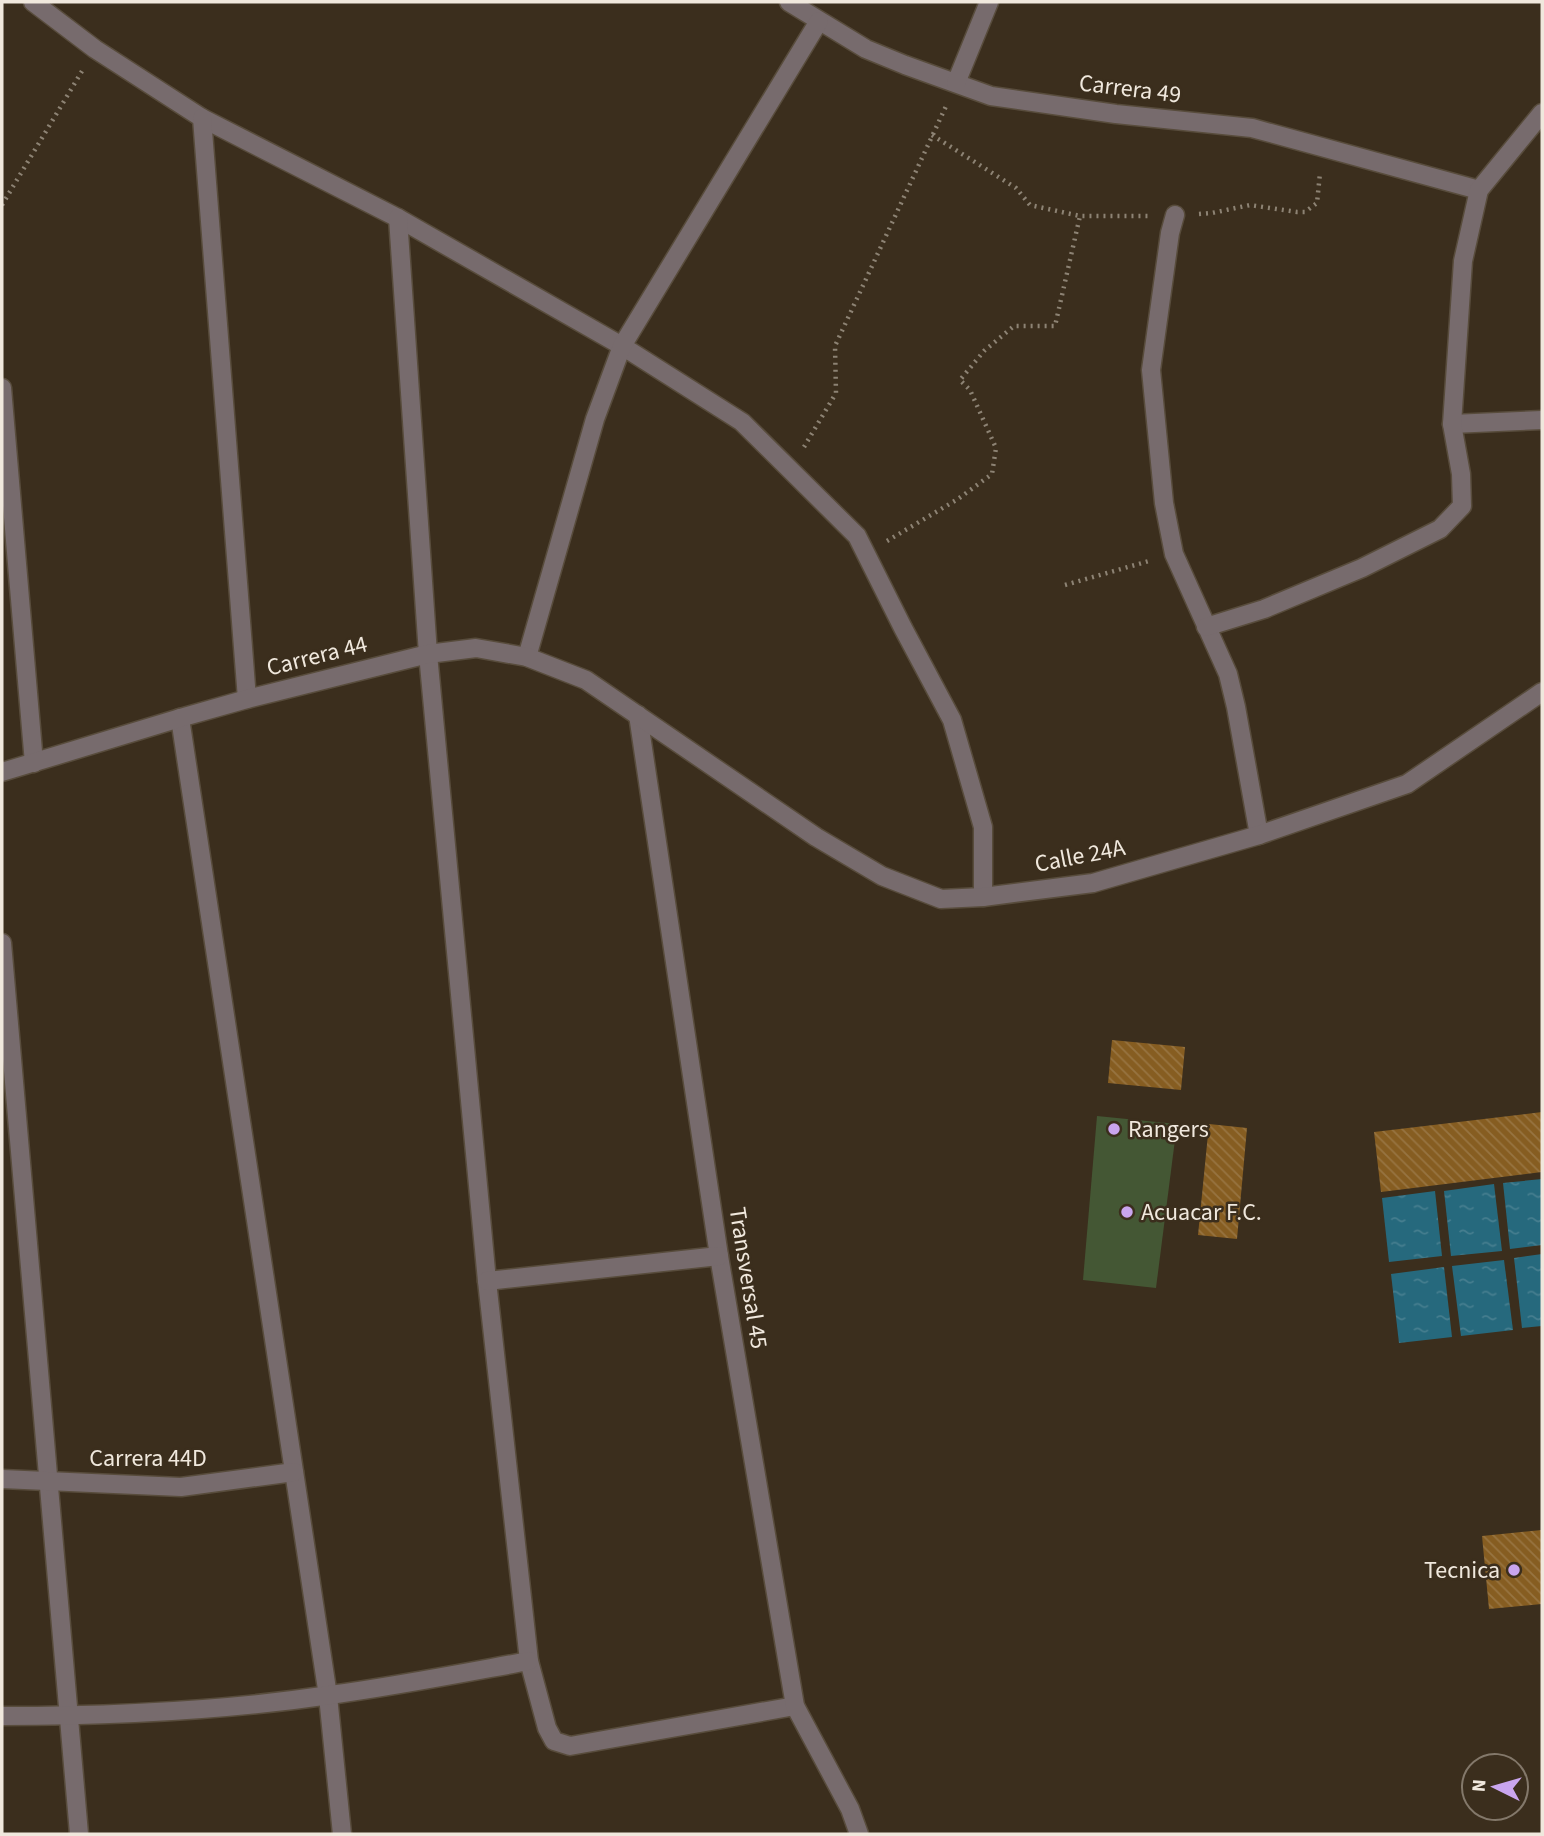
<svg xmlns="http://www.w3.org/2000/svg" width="1544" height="1836" font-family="'Source Sans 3',sans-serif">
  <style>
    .green { fill: #445734 }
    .water { fill: url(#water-ripples) }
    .building { fill: url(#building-back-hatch) }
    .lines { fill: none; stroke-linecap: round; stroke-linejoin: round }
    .minor-casing { stroke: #584c3c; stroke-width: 21 }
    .path { stroke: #8d8374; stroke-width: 4.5; stroke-dasharray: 2 5; stroke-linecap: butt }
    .minor { stroke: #776b6d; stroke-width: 18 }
    .poi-dot { fill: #c9a5ee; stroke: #3b2e1d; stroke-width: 2.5 }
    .labels { text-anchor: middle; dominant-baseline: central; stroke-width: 5; stroke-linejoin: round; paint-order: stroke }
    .street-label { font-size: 24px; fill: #f0e8dd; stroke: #3b2e1d }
    .poi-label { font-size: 24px; fill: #f0e8dd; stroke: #3b2e1d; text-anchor: start }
  </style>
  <defs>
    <pattern id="water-ripples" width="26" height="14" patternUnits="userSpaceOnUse" patternTransform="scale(1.75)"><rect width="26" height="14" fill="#26697d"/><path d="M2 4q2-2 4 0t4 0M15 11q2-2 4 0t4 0" fill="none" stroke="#467e8f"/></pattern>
    <pattern id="building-back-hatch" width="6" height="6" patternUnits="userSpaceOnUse" patternTransform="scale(1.75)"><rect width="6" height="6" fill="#865d21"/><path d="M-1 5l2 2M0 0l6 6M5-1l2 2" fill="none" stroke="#977441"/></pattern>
  </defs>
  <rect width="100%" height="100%" fill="#3b2e1d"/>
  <path class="green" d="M1097,1116l80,8 -21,164 -73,-8z"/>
  <g class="water">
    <path d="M1542,1179v66l-32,4 -7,-66z"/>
    <path d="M1494,1184l8,67 -51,5 -7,-65z"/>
    <path d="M1435,1191l7,65 -53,6 -7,-64z"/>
    <path d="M1542,1254v72l-20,2 -8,-70z"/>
    <path d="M1504,1260l9,70 -52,6 -9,-70z"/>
    <path d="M1444,1267l8,70 -53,6 -8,-69z"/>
  </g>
  <g class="building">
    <path d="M1112,1040l73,7 -4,43 -73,-7z"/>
    <path d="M1542,1112v60l-161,20 -7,-60z"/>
    <path d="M1209,1124l38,4 -10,111 -39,-4z"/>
    <path d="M1542,1530v74l-53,5 -7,-73z"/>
  </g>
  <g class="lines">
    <defs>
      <g id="minor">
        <path d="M33,2l62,47 107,69 196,100 224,128 120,76 115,114 46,92 49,92 31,107v70"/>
        <path d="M789,2l77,47 39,16 86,31 125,18 136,14 227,62"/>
        <path d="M956,83l33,-81"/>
        <path d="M202,118l45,581"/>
        <path d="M1175,215l-5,18 -19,137 13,133 10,51 54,120 8,33 23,128"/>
        <path d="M398,218l30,436 59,627 42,380 18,67 7,13 16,5 225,-40"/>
        <path d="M2,388l32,375"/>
        <path d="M1452,424l90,-4"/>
        <path d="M1206,627l58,-18 98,-41 78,-39 22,-23 -1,-32 -9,-50 11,-163 16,-71 63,-77"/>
        <path d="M527,657l68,-238 27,-73 197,-325"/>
        <path d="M638,715l81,541 76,450 55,103 9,25"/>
        <path d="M180,718l148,978 14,138"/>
        <path d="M2,772l178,-54 67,-19 181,-45 48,-6 51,9 59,23 230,157 66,39 59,23 42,-2 110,-14 166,-48 148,-51 135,-92"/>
        <path d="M2,943l77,891"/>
        <path d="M487,1281l232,-25"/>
        <path d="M2,1479l179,8 113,-15"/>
        <path d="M2,1716c109,0 220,-5 328,-21 67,-9 133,-22 199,-34"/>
      </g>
    </defs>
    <use href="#minor" class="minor-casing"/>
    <g class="path">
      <path d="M932,135l84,53 14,17 50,11h69"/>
      <path d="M2,205l80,-134"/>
      <path d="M1199,214l13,-1 38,-8 47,7h8l12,-9 3,-30"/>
      <path d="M804,447l32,-54 -1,-47 112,-242"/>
      <path d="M887,541l71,-42 34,-25 4,-26 -26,-58 -10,-10 24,-29 30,-25h41l25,-110"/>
      <path d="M1065,585l84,-24"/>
    </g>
    <use href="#minor" class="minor"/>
  </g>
  <g class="poi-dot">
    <circle cx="1114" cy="1129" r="7"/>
    <circle cx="1127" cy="1212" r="7"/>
    <circle cx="1514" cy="1570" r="7"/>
  </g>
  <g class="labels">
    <g class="street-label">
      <text transform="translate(1130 89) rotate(7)">Carrera 49</text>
      <text transform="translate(317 656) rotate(-14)">Carrera 44</text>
      <text transform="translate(1080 856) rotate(-11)">Calle 24A</text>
      <text transform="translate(748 1278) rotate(81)">Transversal 45</text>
      <text x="148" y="1458">Carrera 44D</text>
    </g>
    <g class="poi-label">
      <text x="1128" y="1129">Rangers</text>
      <text x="1141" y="1212">Acuacar F.C.</text>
      <text x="1500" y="1570" text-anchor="end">Tecnica</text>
    </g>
  </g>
  <rect width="1544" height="1836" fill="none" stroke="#f0e8dd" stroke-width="7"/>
  <g transform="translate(1495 1787) rotate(275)"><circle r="33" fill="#3b2e1d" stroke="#83786a" stroke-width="2"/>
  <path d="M0-5L12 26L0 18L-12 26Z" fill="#c9a5ee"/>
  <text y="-10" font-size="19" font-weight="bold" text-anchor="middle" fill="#f0e8dd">N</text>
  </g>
</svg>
